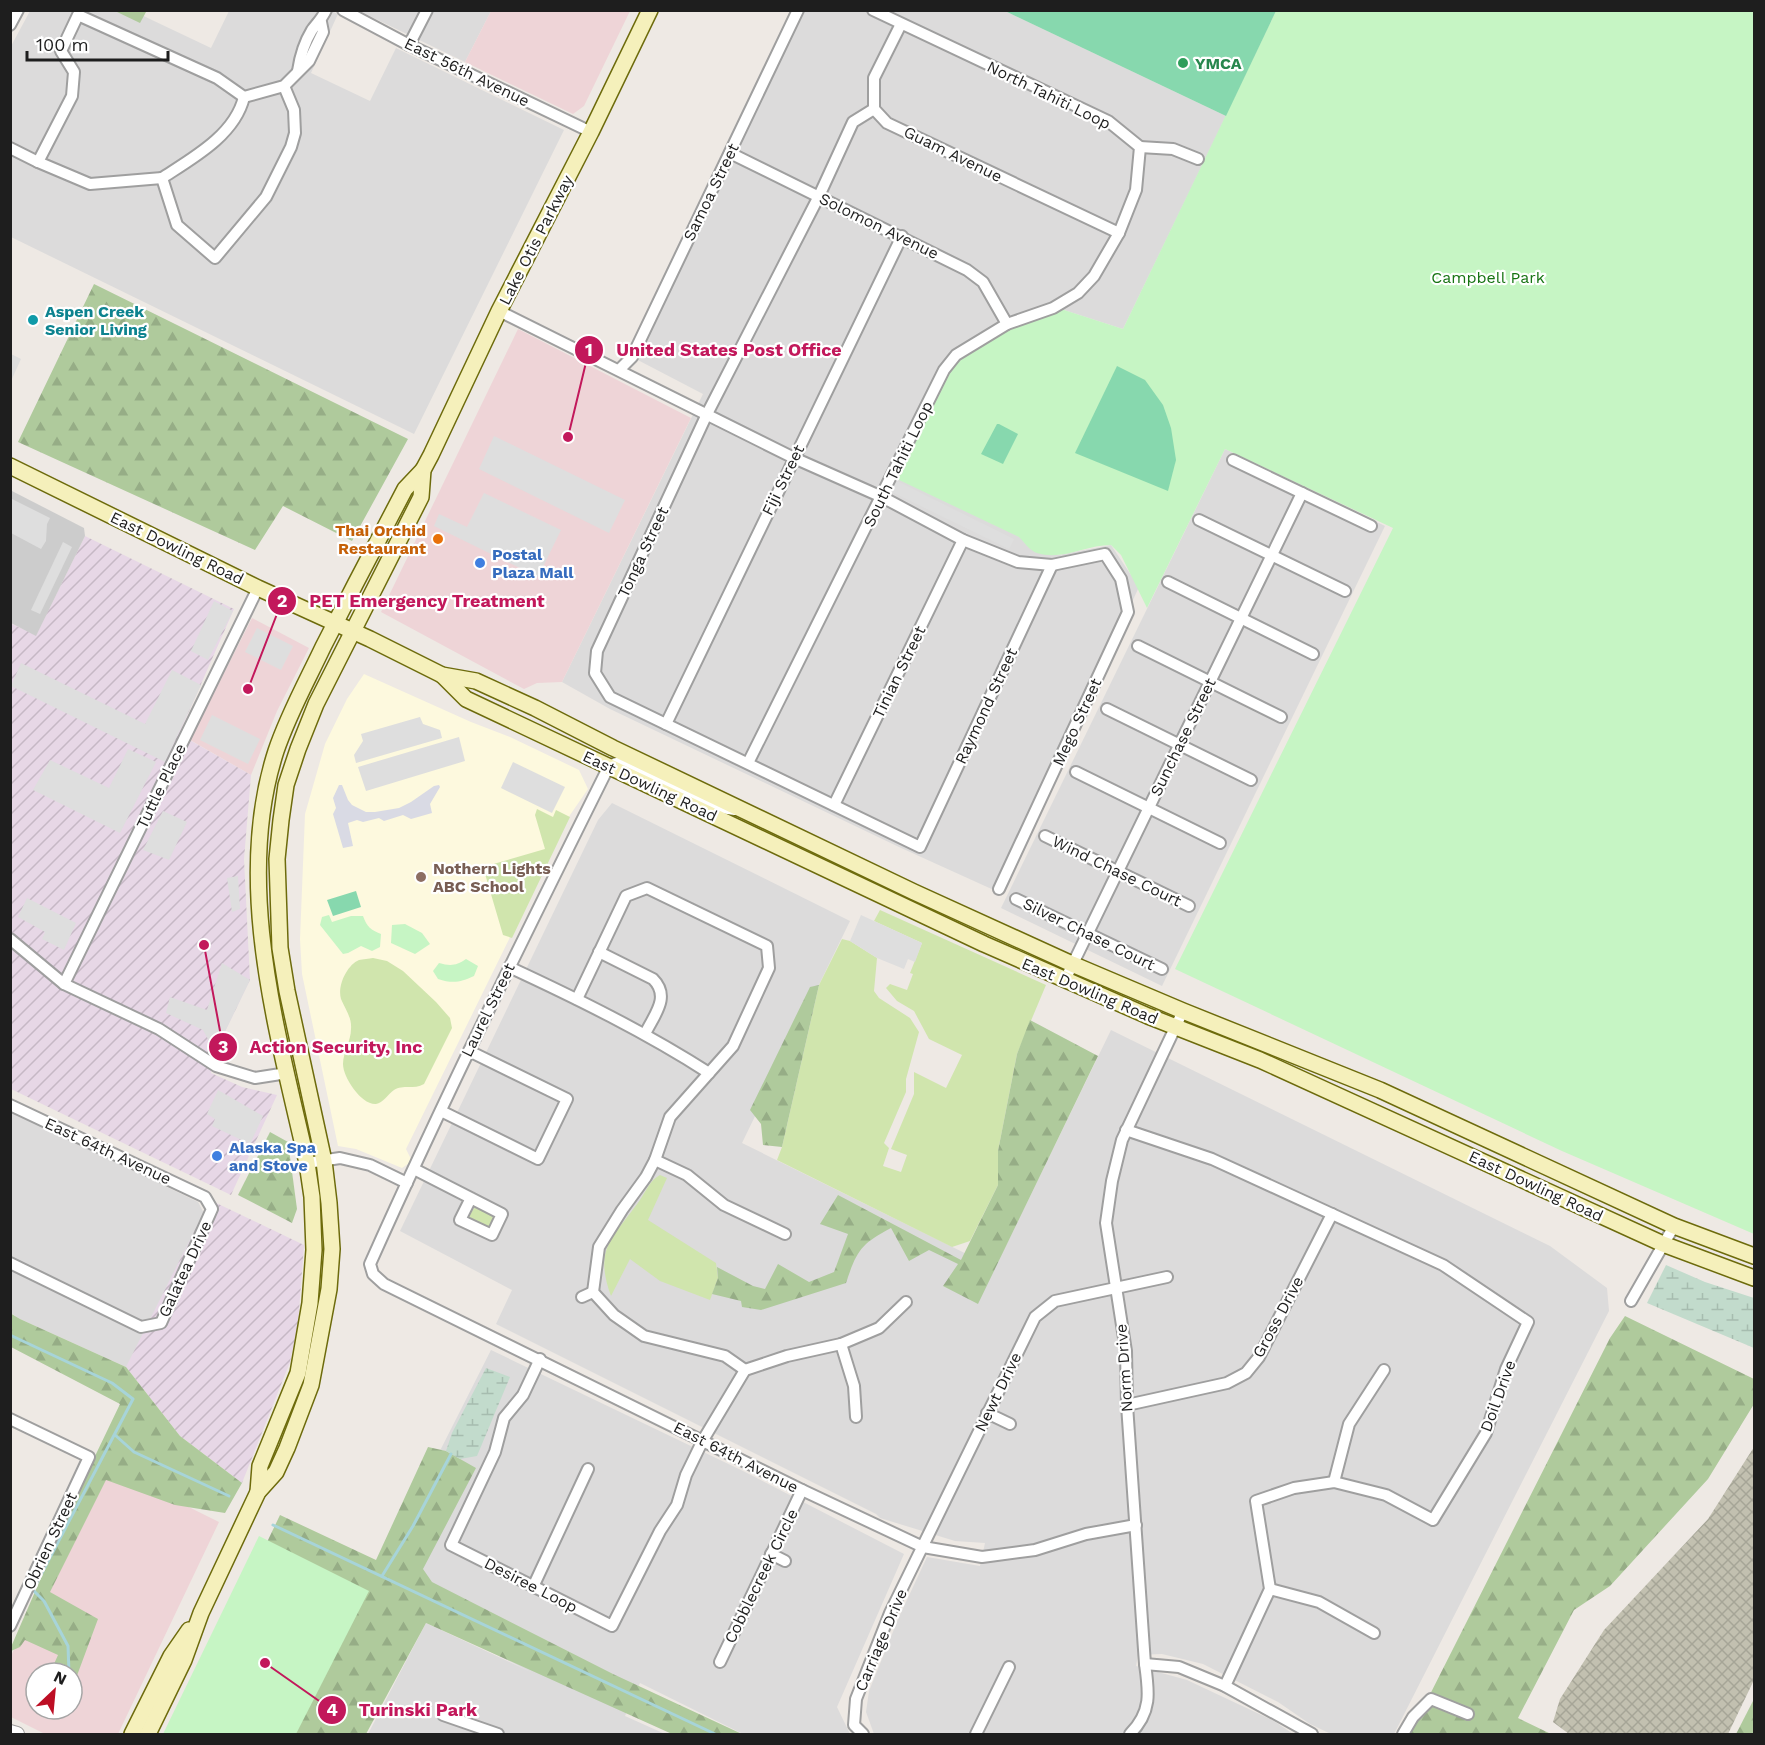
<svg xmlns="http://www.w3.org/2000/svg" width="1765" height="1745" font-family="'Work Sans',sans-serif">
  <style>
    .residential { fill: #dcdbdb }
    .commercial { fill: #eed4d7; fill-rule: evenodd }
    .industrial { fill: url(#industrial-furrows) }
    .education { fill: #fdf9de }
    .religious { fill: #ccc }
    .construction { fill: url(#construction-cross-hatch) }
    .grass { fill: #d0e5ad }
    .forest { fill: url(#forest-firs) }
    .wetland { fill: url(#wetland-marsh) }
    .park { fill: #c6f5c4 }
    .pitch { fill: #87d8ae }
    .parking { fill: #dedede }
    .plaza { fill: #d9dae4 }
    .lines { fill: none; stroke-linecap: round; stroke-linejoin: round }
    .stream { stroke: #a7d4d9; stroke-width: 3 }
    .minor-casing { stroke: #9f9f9f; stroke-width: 14 }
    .tertiary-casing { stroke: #9f9f9f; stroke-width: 16 }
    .secondary-casing { stroke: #6d6b0c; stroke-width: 18 }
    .minor { stroke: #fff; stroke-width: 10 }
    .tertiary { stroke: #fff; stroke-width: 14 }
    .secondary { stroke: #f5f0bb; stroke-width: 15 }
    .leisure-dot { fill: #2e9e5b; stroke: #fff; stroke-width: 2 }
    .culture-dot { fill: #0f9aa8; stroke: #fff; stroke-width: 2 }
    .food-dot { fill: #e8710a; stroke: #fff; stroke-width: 2 }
    .shop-dot { fill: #3f7fe0; stroke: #fff; stroke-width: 2 }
    .education-dot { fill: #8d6e63; stroke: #fff; stroke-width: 2 }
    .labels { text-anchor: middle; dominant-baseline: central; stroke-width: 4.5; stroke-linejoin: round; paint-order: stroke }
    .leisure-label { font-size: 16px; font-weight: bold; fill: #27864d; stroke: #fff; text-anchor: start }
    .street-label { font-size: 16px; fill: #1e1e1e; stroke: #fff }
    .park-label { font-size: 16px; fill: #177413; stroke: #fff }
    .culture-label { font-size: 16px; font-weight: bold; fill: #0d838f; stroke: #fff; text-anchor: start }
    .food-label { font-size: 16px; font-weight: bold; fill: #c56008; stroke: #fff; text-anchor: end }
    .shop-label { font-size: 16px; font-weight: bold; fill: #366cbe; stroke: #fff; text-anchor: start }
    .education-label { font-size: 16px; font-weight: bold; fill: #785e54; stroke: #fff; text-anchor: start }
    .leader { fill: none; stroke: #c2185b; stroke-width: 2 }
    .callout-dot { fill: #c2185b; stroke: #fff; stroke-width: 2 }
    .mark-label { font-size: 18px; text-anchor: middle; font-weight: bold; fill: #fff }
    .callout-label { font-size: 18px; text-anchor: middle; font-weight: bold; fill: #c2185b; stroke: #fff; stroke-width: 4.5; stroke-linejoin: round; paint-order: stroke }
  </style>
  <defs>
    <pattern id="industrial-furrows" width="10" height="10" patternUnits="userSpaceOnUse" patternTransform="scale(1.5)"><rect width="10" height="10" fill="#e7d7e6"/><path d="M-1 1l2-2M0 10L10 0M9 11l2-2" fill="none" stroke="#c6b8c5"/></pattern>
    <pattern id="construction-cross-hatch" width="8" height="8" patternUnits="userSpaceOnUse" patternTransform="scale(1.5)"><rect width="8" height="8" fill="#c2c0b0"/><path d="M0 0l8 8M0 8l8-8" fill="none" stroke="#a6a597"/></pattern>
    <pattern id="forest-firs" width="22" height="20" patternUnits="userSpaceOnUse" patternTransform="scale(1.5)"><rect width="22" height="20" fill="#afca9c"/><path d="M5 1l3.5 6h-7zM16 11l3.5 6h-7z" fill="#96ad86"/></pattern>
    <pattern id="wetland-marsh" width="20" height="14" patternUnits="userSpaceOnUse" patternTransform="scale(1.5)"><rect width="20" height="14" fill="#c2dbcc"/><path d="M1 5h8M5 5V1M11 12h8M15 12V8" fill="none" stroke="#a6bcaf"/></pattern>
  </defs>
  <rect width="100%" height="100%" fill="#eee9e4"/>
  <g class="residential">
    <path d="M30,11h103l78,37 18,-37h102l7,3 -27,59 59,28 26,-53 168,82 -150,304 -403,-197 -1,-189z"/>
    <path d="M359,11h132l-26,51z"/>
    <path d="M804,11h201l221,105 -103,213 -62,-20 -164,169 161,77 53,-10 28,42 -143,304 -97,-44 -289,-138 -48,-27 141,-288 -71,-37z"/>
    <path d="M1225,449l160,77 -223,460 -161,-78z"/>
    <path d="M612,803l238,118 -108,222 253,125 116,-238 439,216 57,42 2,23 -215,423h-63l-21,-10 -32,-22 -75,-38 -41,-10 -24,1 -2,11 51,14 87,41 19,13h-419l-8,-22 3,-21 30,-74 28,-60 53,9 5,-23 -30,-2 -75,-23 -4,-4 -380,-190 16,-34 -112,-59 198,-411z"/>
    <path d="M10,1111l188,91 8,15 -78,153 -2,-3 -106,-48 -9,-6z"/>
    <path d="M491,1350l252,121 161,83 -67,153 13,27h-107l-103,-51 -15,33 40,18h-297l58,-111 107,50 -164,-82z"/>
  </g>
  <g class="commercial">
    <path d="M491,11v-1l139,1 -46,95 -11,8 -108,-52z"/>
    <path d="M518,329l173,89 -129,264 -25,1 -13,6 -143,-77z"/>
    <path d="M252,618l57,30 -32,63 -26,64 -61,-35z"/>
    <path d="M100,1463l119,59 -101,212h-73l-34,-17v-61zM36,1673h36v36h-36z"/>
  </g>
  <g class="industrial">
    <path d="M85,536l149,73 -55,125 72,41 -7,84 6,121 -31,64 -8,29 31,14 35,8 -46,100 -220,-106 -1,-466 26,12z"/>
    <path d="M210,1200l94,45 -6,79 -8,38 -48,121 -62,-47 -54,-69z"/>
  </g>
  <path class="education" d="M364,674l107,48 39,15 69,33 9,19 -18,26 -164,334 6,12 -10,7 -46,-19 -18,-3 -36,-172 -2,-35 5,-125 20,-70 22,-45z"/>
  <path class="religious" d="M10,490l74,38 1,8 -49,100 -25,-13z"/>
  <path class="construction" d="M1754,1447v233l-26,54h-159l-16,-12 7,-23 44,-69 104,-111z"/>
  <g class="grass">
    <path d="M537,809l16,8 3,-7 14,7 -58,121 -9,-3 -20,-68 62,-18 -10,-34z"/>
    <path d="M880,910l166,75 -29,69 -19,97v34l-28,56 -18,6 -175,-87 5,-13 37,-162 23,-46 8,2 27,17 -3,33 5,7 31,20 9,14 -13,47v13l-22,51 5,5 -6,18 18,6 6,-17 -16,-6 23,-55v-22l32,16 16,-33 -33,-16 -15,-28 -17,-10 -11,-13 4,-4 17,6 6,-16 -3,-1 12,-30 -48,-22z"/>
    <path d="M373,958l14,3 16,10 33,31 14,16 2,10 -28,56c-10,6 -21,0 -30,6 -6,4 -11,13 -18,14 -15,1 -33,-27 -33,-40 0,-12 8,-23 8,-35 1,-12 -6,-20 -10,-30 -4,-13 6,-34 18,-39 4,-1 10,-1 14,-2z"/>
    <path d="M660,1175l7,3 -19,42 68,43 2,15 -8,22 -50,-19 -30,-22 -19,37c-18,-49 3,-59 29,-96 6,-9 10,-20 20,-25z"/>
    <path d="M475,1207l17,7 1,5 -4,9 -12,-3 -9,-8z"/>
  </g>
  <g class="forest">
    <path d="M115,11h31v1l-6,11z"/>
    <path d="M94,284l314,155 -56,102 -69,-35 -28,44 -237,-108z"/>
    <path d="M819,985l-37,162 -19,-2 -2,-21 -11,-14 60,-123z"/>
    <path d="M1030,1020l68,36 -120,248 -35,-18 15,-22 -29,-14 -20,11 -18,-33c-30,16 -34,22 -45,55l-85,27 -19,-3 -1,-6 -29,-7 6,-16 -1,-11 36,19 12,3 13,-25 31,18 25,-10 14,-38 -28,-10 18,-29 123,65 37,-75v-34l19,-97z"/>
    <path d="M270,1132l18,10 9,67 -5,14 -54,-28z"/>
    <path d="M10,1313l10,6 106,48 54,69 62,47 -17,30 -50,-8 -69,-25 -56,112 48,27 -26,70v-16h-22l8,-18 -33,-15 -5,7 -9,4v-4l73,-168 36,-75 -109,-57z"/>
    <path d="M1625,1316l129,63v25l-46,75 -98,107 -36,24 -56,108 33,16h-141l200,-396z"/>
    <path d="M428,1447l18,4 30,17 -53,101 9,13 181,92 129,60h-70l-246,-111 -60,111h-191l105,-219 96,45z"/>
    <path d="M1754,1699v35h-18z"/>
  </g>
  <g class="wetland">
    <path d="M1666,1265l39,17 49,16v50l-107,-45z"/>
    <path d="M486,1368l24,9 -33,79 -17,3 -14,-8 6,-18z"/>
  </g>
  <g class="park">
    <path d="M1276,11h478v1223l-192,-83 -387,-182 218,-441 -168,-79 -78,159 -26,-53 -10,-10c-25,0 -49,16 -74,8 -7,-2 -13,-11 -18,-16l-122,-58 57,-114 50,-38 57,-18 62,20z"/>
    <path d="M329,915l3,7 19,-6h12c4,11 8,14 18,18l-1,13 -8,4 -11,-5 -13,7 -5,1 -23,-29 2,-8z"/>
    <path d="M405,924l17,9 8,11 -15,10 -24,-11 1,-18z"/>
    <path d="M466,959l12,7 -4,10c-13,6 -21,8 -36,3l-5,-8 6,-8c11,3 17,3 27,-4z"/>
    <path d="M259,1536l110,55 -73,143h-133z"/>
  </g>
  <g class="pitch">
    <path d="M1005,11h271l-50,105z"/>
    <path d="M1117,366l28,14 18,25 8,23 5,32 -8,31 -93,-38z"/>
    <path d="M997,424h2l19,10 -15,30 -22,-10z"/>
    <path d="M356,891l5,16 -28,9 -6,-16z"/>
  </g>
  <g class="parking">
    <path d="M11,354l10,5 -10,22z"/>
    <path d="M494,436l131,64 -16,33 -130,-64z"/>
    <path d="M895,480l119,59 -5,10 -119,-58z"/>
    <path d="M484,493l77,37 -23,47 -104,-51 5,-12 28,13z"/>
    <path d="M10,498l40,20 -3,6 -1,17 -5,8 -30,-16z"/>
    <path d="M63,542l9,5 -32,67 -9,-4z"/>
    <path d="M214,601l19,10 -25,49 -17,-9z"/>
    <path d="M257,628l36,18 -12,24 -36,-18z"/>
    <path d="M21,663l124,61 27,-54 29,15 -36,77 -154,-76z"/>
    <path d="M212,715l48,24 -12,25 -48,-24z"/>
    <path d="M420,717l3,7 17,6 2,8 -86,25 -2,-8 9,-14 -2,-7z"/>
    <path d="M459,737l6,24 -99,30 -8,-24z"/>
    <path d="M128,749l28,13 -36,71 -87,-43 17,-30 59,28z"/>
    <path d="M513,762l52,25 -13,26 -51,-25z"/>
    <path d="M163,811l24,11 -18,38 -26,-10z"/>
    <path d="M238,876l2,33 -8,3 -5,-34z"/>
    <path d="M27,898l49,25 -12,27 -22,-11 3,-7 -27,-15z"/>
    <path d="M861,915l61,28 -7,19 -7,-3 -4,10 -27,-11 -27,-17z"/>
    <path d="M222,963l28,17 -31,64 -10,-3 -6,-11 -37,-17 4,-16 37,13z"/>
    <path d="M218,1090l45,26 -13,28 -38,-18 3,-7 -8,-5z"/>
  </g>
  <path class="plaza" d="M339,785h3l6,15 4,5 14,7h9l24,-4 12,-6 23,-16 5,-1 1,2 -10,17 2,9 -21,6 -8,-4 -19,6 -5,-3 -16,4 -6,-2 -9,3 5,23 -10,2 -10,-34 3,-6 -3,-10z"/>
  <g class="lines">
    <g class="stream">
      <path d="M10,1335l102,48 21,16 -100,191 11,11 24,45 1,27"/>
      <path d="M115,1435l19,17 95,44"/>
      <path d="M273,1525l442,209"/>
      <path d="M382,1576l31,-50 38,-72"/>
    </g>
    <defs>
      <g id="minor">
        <path d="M343,10l66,35 182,87"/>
        <path d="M901,24l-27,54v31l13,14 232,110"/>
        <path d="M10,25l8,-15"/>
        <path d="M409,45l18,-35"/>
        <path d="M298,71c2,-14 6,-28 14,-41 5,-7 10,-11 14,-20"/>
        <path d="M244,97c-9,38 -51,61 -82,81l15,47 38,33 51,-61 25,-50 4,-14 -1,-23 -10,-24"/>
        <path d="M874,109l-21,13 -34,74 -112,218 -110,237 -2,22 15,24 310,150 132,-282"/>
        <path d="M1140,147l33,2 25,10"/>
        <path d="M10,148l28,14"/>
        <path d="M730,153l237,117 16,12 24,42"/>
        <path d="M162,178l-72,6 -52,-22 34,-66 2,-24 -13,-21 17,-36 139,63 27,19 40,-11 25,-25 14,-29 -2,-10"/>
        <path d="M499,311l295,147 88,39 81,43 55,22 34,3 53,-11 16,25 7,33 -129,277"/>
        <path d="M619,370l13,-13 166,-347"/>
        <path d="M1233,460l138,66"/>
        <path d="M1199,520l146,71"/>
        <path d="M1168,582l145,72"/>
        <path d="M1138,646l143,71"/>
        <path d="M1107,709l144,71"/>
        <path d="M666,724l236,-488"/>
        <path d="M748,763l196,-393 12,-15 51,-31 46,-16 25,-15 16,-17 25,-43 17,-43 4,-43 -32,-26 -235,-111"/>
        <path d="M1076,772l144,71"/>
        <path d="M834,805l129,-265"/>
        <path d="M735,810l-14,-2 -11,-4 -81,-41h-13l-7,3c-82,165 -164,330 -239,498l3,10 11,10 418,206 121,57 59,10 53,-7 51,-16 50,-9"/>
        <path d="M1045,836l144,70"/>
        <path d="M1016,899l146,70"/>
        <path d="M10,939l54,45 95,45 57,37 39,12 32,-5"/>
        <path d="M599,952l54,27c18,18 1,36 -8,55"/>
        <path d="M509,967c69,32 136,65 200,106"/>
        <path d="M1065,980l237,-487"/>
        <path d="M64,984l194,-396"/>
        <path d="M577,999l49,-103 21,-8 120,58 2,22 -36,78 -63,71 -15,43 -9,17 -24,33 -23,37 -6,45 21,23 30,21 81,20 20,14"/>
        <path d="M10,1105l195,92 7,12 -51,114 -20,4 -131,-64"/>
        <path d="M441,1111l97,48 29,-60 -98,-48"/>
        <path d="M1126,1130l86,29 231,106 85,57 -22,47 -20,64 -53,87 -47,-25 -52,-13 -40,6 -38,13 14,88 -45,97"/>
        <path d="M655,1160l32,15 37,30 61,29"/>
        <path d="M307,1163l33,-5 30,7 37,18"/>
        <path d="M414,1169l88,45 -10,21 -32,-15 11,-22"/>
        <path d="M582,1297l11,-5"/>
        <path d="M1631,1301l43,-75"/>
        <path d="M841,1344l13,42 2,31"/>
        <path d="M540,1359l-17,36 -19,23 -9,34 -44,93 161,81 48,-95 17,-26 9,-30 17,-35 42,-70 42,-14 54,-12 38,-16 27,-26"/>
        <path d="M1127,1405l100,-22 19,-10 13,-16 73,-143"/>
        <path d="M987,1413l23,11"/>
        <path d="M10,1419l79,38 -79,169"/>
        <path d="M1334,1482l15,-58 35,-54"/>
        <path d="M771,1554l14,7"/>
        <path d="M533,1587l55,-118"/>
        <path d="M1270,1589l49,13 55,31"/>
        <path d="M720,1662l82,-172"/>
        <path d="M1145,1664l34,3 46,19 87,48"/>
        <path d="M443,1715l55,19"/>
        <path d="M863,1734l-9,-9 2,-26 34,-86 145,-296 20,-16 112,-24"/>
        <path d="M976,1734l33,-67"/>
        <path d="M1130,1734c22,-22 19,-42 15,-70l-18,-259 -1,-54 -20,-128 6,-42 10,-41 61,-129"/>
        <path d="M1403,1734l10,-17 18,-18 37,15"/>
      </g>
      <path id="tertiary" d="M10,1732l7,2"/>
      <g id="secondary">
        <path d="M10,466l248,122 112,51 72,36 34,6 59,27 78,40 301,144 158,72 111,47 197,79 294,136 80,30"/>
        <path d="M442,675l24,24 518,245 164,72 112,44 403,184 91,34"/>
        <path d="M258,1492l2,-26 38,-93 12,-70 4,-53 -2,-53 -5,-34c-29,-130 -74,-280 -31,-412 12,-36 31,-70 47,-104 27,-53 54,-105 82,-158l18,-19"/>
        <path d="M132,1734l39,-78 18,-26"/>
        <path d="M148,1734l36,-74 17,-47 57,-121 18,-20 11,-24 24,-63 18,-96 3,-40 -3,-46 -5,-42 -37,-170 -7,-43 -3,-89 4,-39 5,-35 12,-36 18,-45 105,-207 2,-27 8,-15 68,-144 92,-179 59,-122"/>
      </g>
    </defs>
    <use href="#minor" class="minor-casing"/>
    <use href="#tertiary" class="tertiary-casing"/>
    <use href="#secondary" class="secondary-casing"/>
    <use href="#minor" class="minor"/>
    <use href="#tertiary" class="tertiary"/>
    <use href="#secondary" class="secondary"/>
  </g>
  <circle class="leisure-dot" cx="1183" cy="63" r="6"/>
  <circle class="culture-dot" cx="33" cy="320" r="6"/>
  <circle class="food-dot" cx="438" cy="539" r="6"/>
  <g class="shop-dot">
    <circle cx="480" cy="563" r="6"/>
    <circle cx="217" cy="1156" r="6"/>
  </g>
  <circle class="education-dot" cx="421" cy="877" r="6"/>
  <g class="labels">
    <g class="leisure-label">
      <text x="1195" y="63">YMCA</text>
    </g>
    <g class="street-label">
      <text transform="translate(467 72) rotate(26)">East 56th Avenue</text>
      <text transform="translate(1049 95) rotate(26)">North Tahiti Loop</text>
      <text transform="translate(953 154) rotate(26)">Guam Avenue</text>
      <text transform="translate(711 192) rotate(-64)">Samoa Street</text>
      <text transform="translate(879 226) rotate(26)">Solomon Avenue</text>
      <text transform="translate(536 240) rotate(-63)">Lake Otis Parkway</text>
      <text transform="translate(898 464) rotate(-64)">South Tahiti Loop</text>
      <text transform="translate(783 480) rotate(-64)">Fiji Street</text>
      <text transform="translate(177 548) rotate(26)">East Dowling Road</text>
      <text transform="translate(643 552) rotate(-65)">Tonga Street</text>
      <text transform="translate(899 672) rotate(-64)">Tinian Street</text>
      <text transform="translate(986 706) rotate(-65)">Raymond Street</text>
      <text transform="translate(1077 722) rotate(-65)">Mego Street</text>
      <text transform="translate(1183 737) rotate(-64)">Sunchase Street</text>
      <text transform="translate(161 786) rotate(-64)">Tuttle Place</text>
      <text transform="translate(650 786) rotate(25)">East Dowling Road</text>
      <text transform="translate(1117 871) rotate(26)">Wind Chase Court</text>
      <text transform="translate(1089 934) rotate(26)">Silver Chase Court</text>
      <text transform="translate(1090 991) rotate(23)">East Dowling Road</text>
      <text transform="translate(488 1010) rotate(-64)">Laurel Street</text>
      <text transform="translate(108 1151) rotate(25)">East 64th Avenue</text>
      <text transform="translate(1536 1186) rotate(25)">East Dowling Road</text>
      <text transform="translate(185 1269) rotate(-65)">Galatea Drive</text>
      <text transform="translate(1278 1317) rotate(-62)">Gross Drive</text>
      <text transform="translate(1124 1368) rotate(-94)">Norm Drive</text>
      <text transform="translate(998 1392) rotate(-64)">Newt Drive</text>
      <text transform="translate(1498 1396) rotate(-70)">Doil Drive</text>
      <text transform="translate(736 1457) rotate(27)">East 64th Avenue</text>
      <text transform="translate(50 1541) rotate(-65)">Obrien Street</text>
      <text transform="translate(761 1576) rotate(-64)">Cobblecreek Circle</text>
      <text transform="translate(531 1585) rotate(27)">Desiree Loop</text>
      <text transform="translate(881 1640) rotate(-67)">Carriage Drive</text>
    </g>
    <g class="park-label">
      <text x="1488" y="277">Campbell Park</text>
    </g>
    <g class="culture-label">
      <text x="45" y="311">Aspen Creek<tspan x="45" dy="18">Senior Living</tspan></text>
    </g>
    <g class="food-label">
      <text x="426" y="530">Thai Orchid<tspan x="426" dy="18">Restaurant</tspan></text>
    </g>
    <g class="shop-label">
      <text x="492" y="554">Postal<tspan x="492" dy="18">Plaza Mall</tspan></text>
      <text x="229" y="1147">Alaska Spa<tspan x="229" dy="18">and Stove</tspan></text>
    </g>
    <g class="education-label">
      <text x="433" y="868">Nothern Lights<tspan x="433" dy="18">ABC School</tspan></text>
    </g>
  </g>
  <path class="leader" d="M568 437L589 350M248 689L282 601M204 945L223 1047M265 1663L332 1710"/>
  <g class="callout-dot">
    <circle cx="568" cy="437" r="6"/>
    <circle cx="248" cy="689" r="6"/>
    <circle cx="204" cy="945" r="6"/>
    <circle cx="265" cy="1663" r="6"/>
    <circle cx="589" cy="350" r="15"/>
    <circle cx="282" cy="601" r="15"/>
    <circle cx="223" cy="1047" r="15"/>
    <circle cx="332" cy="1710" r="15"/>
  </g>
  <g class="mark-label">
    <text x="589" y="356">1</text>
    <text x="282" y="607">2</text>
    <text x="223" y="1053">3</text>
    <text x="332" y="1716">4</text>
  </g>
  <g class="callout-label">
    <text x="729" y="356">United States Post Office</text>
    <text x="427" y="607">PET Emergency Treatment</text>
    <text x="336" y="1053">Action Security, Inc</text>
    <text x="418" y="1716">Turinski Park</text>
  </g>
  <rect width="1765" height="1745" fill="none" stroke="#1e1e1e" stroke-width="24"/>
  <g transform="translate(54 1691) rotate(26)"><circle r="28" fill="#ffffff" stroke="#a5a5a5" stroke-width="1.5"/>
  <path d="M0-4.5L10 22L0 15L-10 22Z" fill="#bd0e24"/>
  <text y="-9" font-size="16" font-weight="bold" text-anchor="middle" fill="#1e1e1e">N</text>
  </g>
  <path d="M27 51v9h141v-9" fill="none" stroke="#1e1e1e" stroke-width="3"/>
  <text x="36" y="51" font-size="18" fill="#1e1e1e" stroke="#ffffff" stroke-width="4.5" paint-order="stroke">100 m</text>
</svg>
